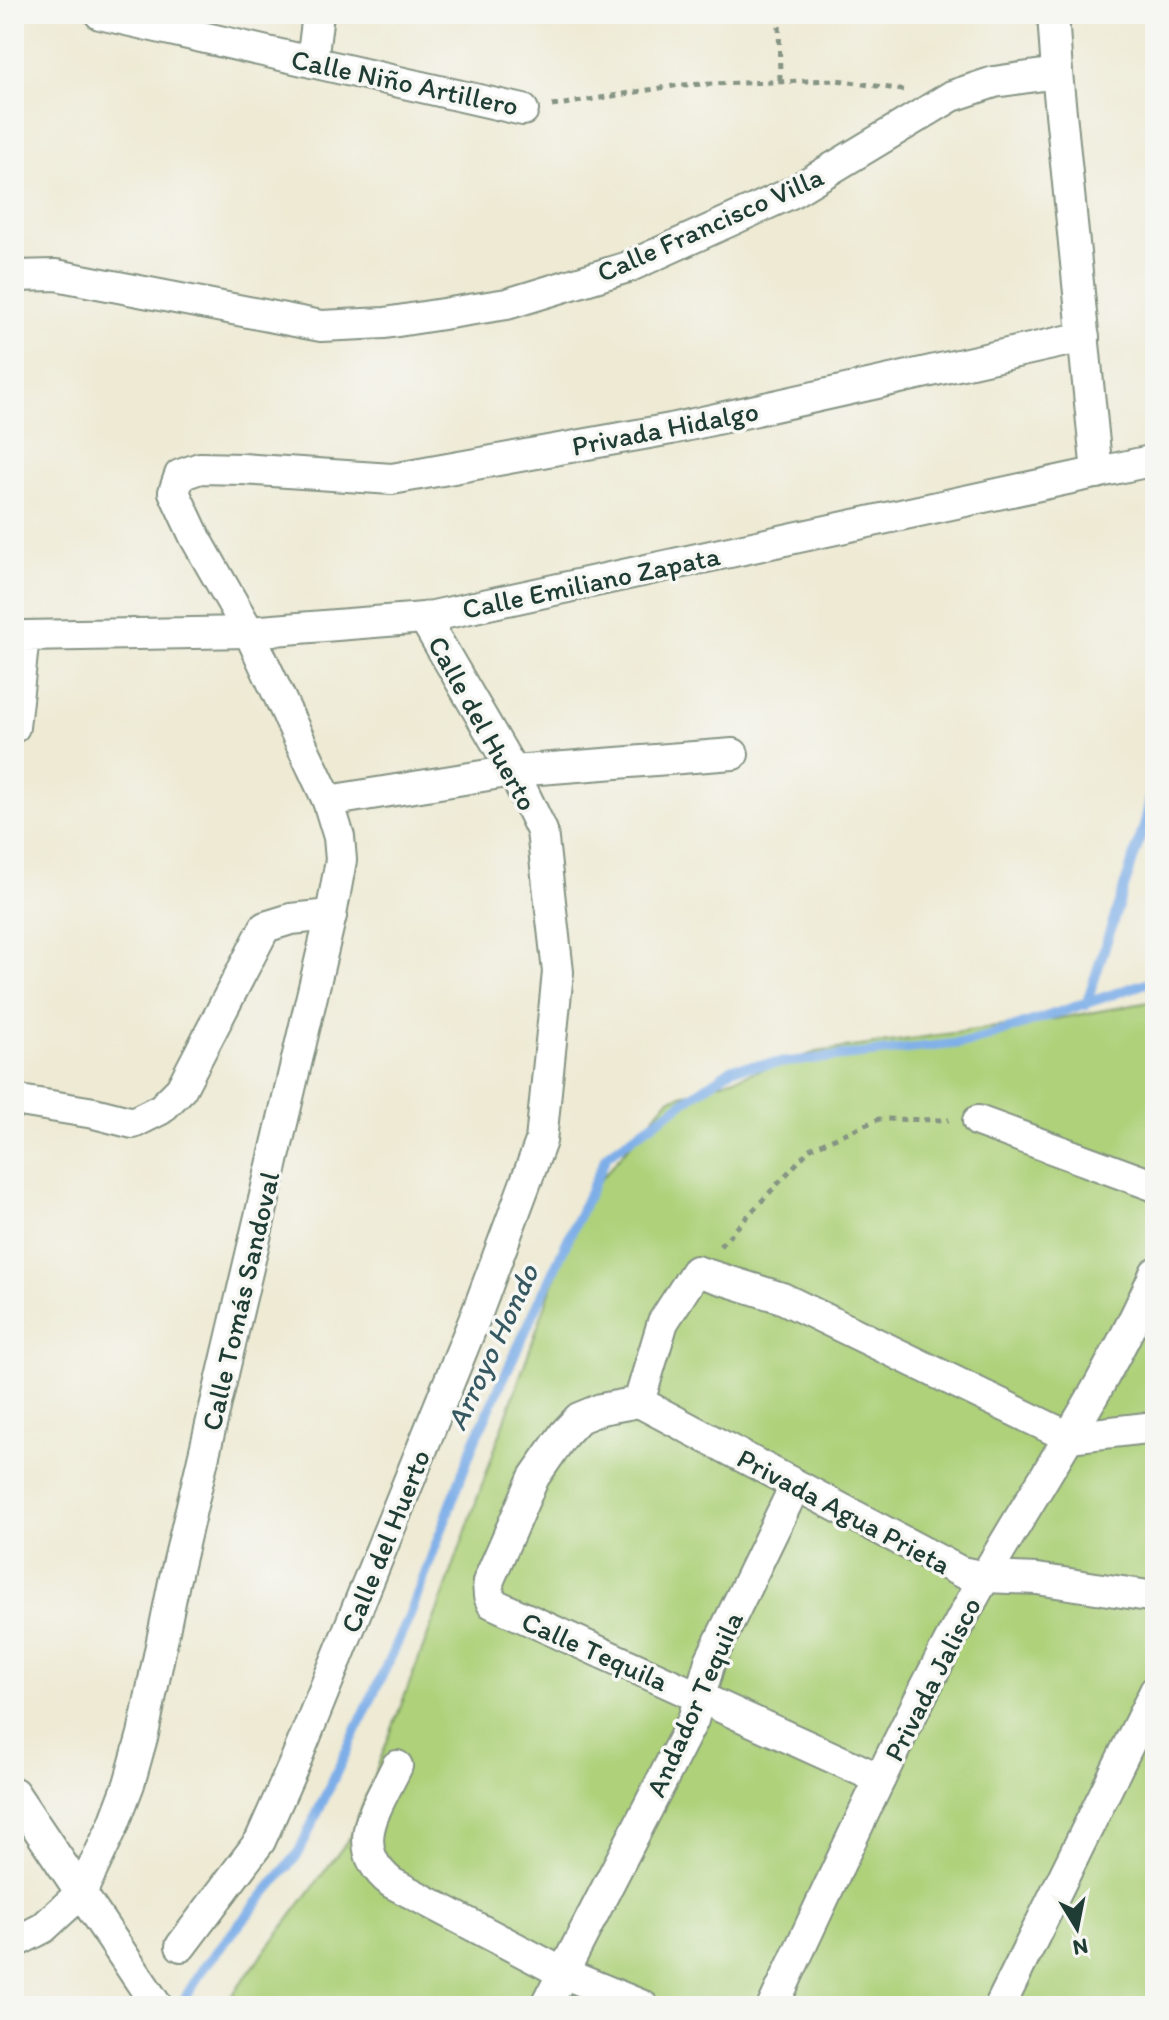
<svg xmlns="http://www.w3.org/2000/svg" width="1169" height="2020" font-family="Itim,sans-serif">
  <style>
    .green { fill: #aed17a; stroke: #668757; stroke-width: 2 }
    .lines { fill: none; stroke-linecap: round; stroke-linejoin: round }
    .stream { stroke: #7daee8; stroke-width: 10 }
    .street-casing { stroke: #869484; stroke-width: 34 }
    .path { stroke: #869484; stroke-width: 5; stroke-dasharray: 6 6; stroke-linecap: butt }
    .street { stroke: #fff; stroke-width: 30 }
    .labels { text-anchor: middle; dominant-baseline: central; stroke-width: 7; stroke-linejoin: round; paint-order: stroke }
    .street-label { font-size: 28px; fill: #1f3d34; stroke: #f6f6f2 }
    .water-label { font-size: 30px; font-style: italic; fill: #365961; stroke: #f6f6f2 }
  </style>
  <rect width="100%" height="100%" fill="#f6f6f2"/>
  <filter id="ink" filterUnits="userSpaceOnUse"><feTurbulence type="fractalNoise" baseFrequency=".0125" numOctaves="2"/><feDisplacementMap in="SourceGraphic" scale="16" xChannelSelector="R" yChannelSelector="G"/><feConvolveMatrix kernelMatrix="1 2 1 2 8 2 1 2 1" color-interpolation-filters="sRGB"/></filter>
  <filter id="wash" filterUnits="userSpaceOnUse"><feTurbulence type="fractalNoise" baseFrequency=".006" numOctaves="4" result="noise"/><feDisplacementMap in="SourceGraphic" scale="32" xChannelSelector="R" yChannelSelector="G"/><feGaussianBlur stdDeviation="1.8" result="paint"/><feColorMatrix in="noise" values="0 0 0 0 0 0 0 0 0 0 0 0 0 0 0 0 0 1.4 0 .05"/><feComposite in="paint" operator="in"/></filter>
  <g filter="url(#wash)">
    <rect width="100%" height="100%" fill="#eeead4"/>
    <path class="green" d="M1155,1001v1005h-931l127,-170 93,-243 138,-392 87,-102 148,-47 238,-33z"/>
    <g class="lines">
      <g class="stream">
        <path d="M1086,1005l59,-182 10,-47"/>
        <path d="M180,2006l24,-39 94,-113 110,-234 66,-178 133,-287 126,-87 238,-26 184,-62"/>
      </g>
    </g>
  </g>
  <g filter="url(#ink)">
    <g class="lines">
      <defs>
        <g id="street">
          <path d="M100,14l423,96"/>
          <path d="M1053,14l4,59 40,400"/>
          <path d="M312,62l6,-48"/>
          <path d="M14,276l42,-1 265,51 64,-3 122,-19 121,-37 163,-74 161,-97 42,-14 63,-9"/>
          <path d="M14,727l10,-91 225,-4 175,-14 731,-158"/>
          <path d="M328,801l185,-30 220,-17"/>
          <path d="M14,1100l80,13 39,10 28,-14 20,-20 84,-162 26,-8 40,-4"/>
          <path d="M978,1121l177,65"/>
          <path d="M639,1402l-38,7 -22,9 -15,16 -30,43 -46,105 1,14 3,7 388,176"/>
          <path d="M639,1402l322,170 24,5 52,2 118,18"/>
          <path d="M639,1402l24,-80 33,-51 86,27 287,139"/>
          <path d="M1069,1437l86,-10"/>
          <path d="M397,1766c-20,42 -51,81 -5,117l171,90 80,33"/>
          <path d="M14,1793l143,213"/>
          <path d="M14,1943l29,-15 38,-35 32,-67 16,-42 14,-50 31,-152 157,-667 10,-55 -2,-23 -11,-36 -79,-169 -54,-95 -21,-45 6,-17 20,-7 42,1 150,10 279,-50 413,-92"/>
          <path d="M181,1946l79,-105 35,-79 182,-449 64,-172 17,-169 -16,-141 -29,-60 -89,-153"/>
          <path d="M546,2006l147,-286 17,-59 85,-175"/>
          <path d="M773,2006c68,-144 134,-292 213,-431 57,-99 124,-196 169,-302"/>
          <path d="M1000,2006l155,-315"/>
        </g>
      </defs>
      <use href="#street" class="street-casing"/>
      <g class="path">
        <path d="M779,14l1,68"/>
        <path d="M552,106l127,-21 158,-5 66,10"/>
        <path d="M720,1246l91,-98 68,-29 70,1"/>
      </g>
      <use href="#street" class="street"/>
    </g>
  </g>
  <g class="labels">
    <g class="street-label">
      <text transform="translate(405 82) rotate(12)">Calle Niño Artillero</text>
      <text transform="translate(710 224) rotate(-24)">Calle Francisco Villa</text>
      <text transform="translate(665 428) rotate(-11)">Privada Hidalgo</text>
      <text transform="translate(591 582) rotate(-12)">Calle Emiliano Zapata</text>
      <text transform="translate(483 723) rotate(61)">Calle del Huerto</text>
      <text transform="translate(240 1301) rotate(-77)">Calle Tomás Sandoval</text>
      <text transform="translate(844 1511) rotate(28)">Privada Agua Prieta</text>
      <text transform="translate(385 1541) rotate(-68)">Calle del Huerto</text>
      <text transform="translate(595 1651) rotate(24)">Calle Tequila</text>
      <text transform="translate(932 1679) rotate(-63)">Privada Jalisco</text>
      <text transform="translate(694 1704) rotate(-66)">Andador Tequila</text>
    </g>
    <g class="water-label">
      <text transform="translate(492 1347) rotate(-65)">Arroyo Hondo</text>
    </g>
  </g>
  <rect width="1169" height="2020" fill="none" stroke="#f6f6f2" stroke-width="48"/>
  <g transform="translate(1077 1928) rotate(170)" stroke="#f6f6f2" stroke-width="6" paint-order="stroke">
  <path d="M0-6L14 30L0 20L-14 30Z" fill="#1f3d34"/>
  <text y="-12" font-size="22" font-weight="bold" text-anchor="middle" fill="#1f3d34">N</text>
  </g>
</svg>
